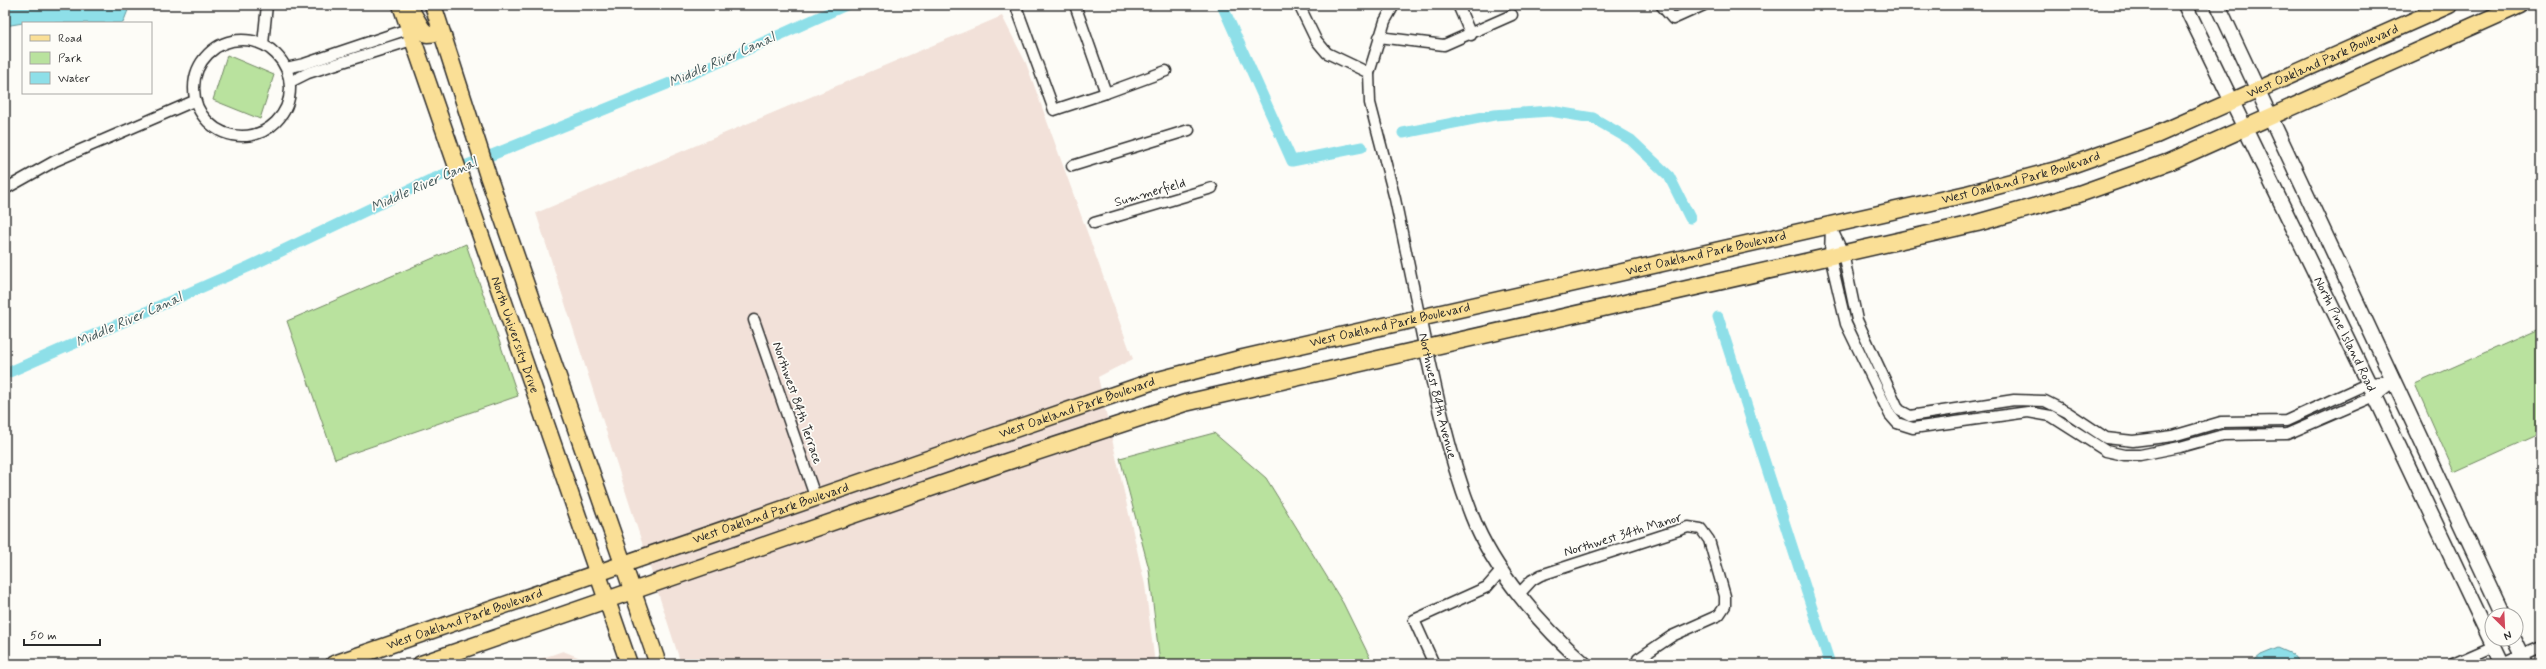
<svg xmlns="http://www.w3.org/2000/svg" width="2546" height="669" font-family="Mynerve,sans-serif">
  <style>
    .built { fill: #f2e1d9 }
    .green { fill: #b9e29e; stroke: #728664 }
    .water { fill: #8edfe8; stroke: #66979c }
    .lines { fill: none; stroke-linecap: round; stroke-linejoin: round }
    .canal { stroke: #8edfe8; stroke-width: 11 }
    .minor-casing { stroke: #2b2b2b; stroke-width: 13 }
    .tertiary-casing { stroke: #2b2b2b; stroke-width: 16 }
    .secondary-casing { stroke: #2b2b2b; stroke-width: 17 }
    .primary-casing { stroke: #2b2b2b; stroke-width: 19 }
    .minor { stroke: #fdfcf7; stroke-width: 10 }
    .tertiary { stroke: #fdfcf7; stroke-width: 13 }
    .secondary { stroke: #fdfcf7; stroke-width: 14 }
    .primary { stroke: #fadf96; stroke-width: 16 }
    .labels { text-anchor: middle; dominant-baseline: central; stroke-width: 3.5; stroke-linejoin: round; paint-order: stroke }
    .street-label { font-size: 13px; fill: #2b2b2b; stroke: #fdfcf7 }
    .water-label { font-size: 14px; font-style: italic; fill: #44585a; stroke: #fdfcf7 }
  </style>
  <rect width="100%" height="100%" fill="#fdfcf7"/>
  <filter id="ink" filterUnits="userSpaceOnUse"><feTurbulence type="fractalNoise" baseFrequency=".025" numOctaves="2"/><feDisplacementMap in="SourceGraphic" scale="8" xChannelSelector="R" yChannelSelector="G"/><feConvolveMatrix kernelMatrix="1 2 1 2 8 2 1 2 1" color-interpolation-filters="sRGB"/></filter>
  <g filter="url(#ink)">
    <g class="built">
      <path d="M1002,16l24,47 107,296 -35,18 47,208 10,79h-474l-145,-451z"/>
      <path d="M563,651l32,13h-69z"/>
    </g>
    <g class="green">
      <path d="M227,55l47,20 -14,44 -47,-19z"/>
      <path d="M466,244l52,152 -183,63 -48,-138z"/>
      <path d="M2541,328v105l-87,39 -39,-88z"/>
      <path d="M1214,433l52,45 77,125 30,61h-213l-11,-95 -29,-111z"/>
    </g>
    <g class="water">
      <path d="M5,5h125l-7,18h-100l-18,3z"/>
      <path d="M2278,648l14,6 8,10h-50l11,-9z"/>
    </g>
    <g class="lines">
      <g class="canal">
        <path d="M1222,5l70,156 70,-14"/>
        <path d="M1403,133l91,-18 56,-4 43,7 38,22 38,36 21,42"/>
        <path d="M1718,317l112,347"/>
        <path d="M5,374l245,-108 180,-86 272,-110 144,-65"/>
      </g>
      <defs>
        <g id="minor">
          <path d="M1075,5l31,88 60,-22"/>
          <path d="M1299,5l17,35 11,13 42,20 1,30 25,96 25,120"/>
          <path d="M1458,5l13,30"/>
          <path d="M1661,5l12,14 31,-14"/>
          <path d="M1017,9l37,101 52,-17"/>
          <path d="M1379,37l65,8 68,-30"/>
          <circle cx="242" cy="88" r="48"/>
          <path d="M263,44l4,-39"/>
          <path d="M286,68l18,-4 104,-35"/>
          <path d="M1369,73l16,-52 9,-16"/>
          <path d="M290,82l18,-9 104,-33"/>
          <path d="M1072,166l117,-36"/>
          <path d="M5,189l50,-28 139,-60"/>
          <path d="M1094,223l118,-35"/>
          <path d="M1831,226l-1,30 16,68 44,91 7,8 16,5 115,-16 23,4 55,35 18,4h16l40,-8 43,-12 64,-1 88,-38 19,-15"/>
          <path d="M1832,230l11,23 14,67 42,90 11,6 104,-16 31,1 22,11 39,26 27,3 40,-5 48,-14 65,-1 83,-38 25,-2"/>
          <path d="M754,320l61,176"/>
          <path d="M1520,593l12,-13 9,-5 147,-48 13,2 8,11 16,56v10l-6,9 -47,21 -34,23"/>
          <path d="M1434,664l-20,-44 73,-33 14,-16"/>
          <path d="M2453,664l41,-18"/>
          <path d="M2502,664l39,-17"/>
        </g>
        <g id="tertiary">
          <path id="s1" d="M1420,319c13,64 28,135 52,197 21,54 69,110 113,148"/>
        </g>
        <g id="secondary">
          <path id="s2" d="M2185,5l190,391 127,268"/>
          <path d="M2218,5l285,610"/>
          <path d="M2514,639l12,25"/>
        </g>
        <g id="primary">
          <path id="s3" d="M401,5l228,659"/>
          <path d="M408,5l14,24 5,5 14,-1"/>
          <path d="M433,5l54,168 171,491"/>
          <path id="s4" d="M334,664l817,-282 92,-24 724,-164 93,-25 96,-34 293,-130"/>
          <path d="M421,664l582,-201 182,-60 792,-180 102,-29 90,-32 351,-157"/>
        </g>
      </defs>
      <use href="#minor" class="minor-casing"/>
      <use href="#tertiary" class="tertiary-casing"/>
      <use href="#secondary" class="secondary-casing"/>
      <use href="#primary" class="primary-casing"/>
      <use href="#minor" class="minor"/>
      <use href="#tertiary" class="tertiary"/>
      <use href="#secondary" class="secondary"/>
      <use href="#primary" class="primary"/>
    </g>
  </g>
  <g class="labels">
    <g class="street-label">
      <text stroke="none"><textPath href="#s4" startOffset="2082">West Oakland Park Boulevard</textPath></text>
      <text stroke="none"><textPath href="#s4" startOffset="1758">West Oakland Park Boulevard</textPath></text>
      <text transform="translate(1150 193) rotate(-16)">Summerfield</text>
      <text stroke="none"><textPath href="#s4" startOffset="1434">West Oakland Park Boulevard</textPath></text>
      <text stroke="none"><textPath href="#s4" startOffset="1110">West Oakland Park Boulevard</textPath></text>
      <text stroke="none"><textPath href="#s2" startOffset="366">North Pine Island Road</textPath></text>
      <text stroke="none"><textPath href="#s3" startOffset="349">North University Drive</textPath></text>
      <text stroke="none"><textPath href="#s1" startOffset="79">Northwest 84th Avenue</textPath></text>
      <text transform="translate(797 403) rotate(71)">Northwest 84th Terrace</text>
      <text stroke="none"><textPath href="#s4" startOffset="786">West Oakland Park Boulevard</textPath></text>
      <text stroke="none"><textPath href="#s4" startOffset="462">West Oakland Park Boulevard</textPath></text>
      <text transform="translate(1623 535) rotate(-17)">Northwest 34th Manor</text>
      <text stroke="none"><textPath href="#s4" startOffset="138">West Oakland Park Boulevard</textPath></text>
    </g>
    <g class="water-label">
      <text transform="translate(722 60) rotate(-24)">Middle River Canal</text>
      <text transform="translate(424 185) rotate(-24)">Middle River Canal</text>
      <text transform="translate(129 320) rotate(-24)">Middle River Canal</text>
    </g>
  </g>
  <rect width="2546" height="669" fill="none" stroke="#fdfcf7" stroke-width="20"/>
  <rect x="10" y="10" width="2526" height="649" fill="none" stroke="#2b2b2b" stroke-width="1.5" filter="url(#ink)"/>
  <rect x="22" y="22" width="130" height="72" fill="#fdfcf7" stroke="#a9a8a5"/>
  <rect x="30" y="35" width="20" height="6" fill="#fadf96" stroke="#a9a8a5"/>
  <text x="58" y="42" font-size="12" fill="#2b2b2b">Road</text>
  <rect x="30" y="52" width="20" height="12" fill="#b9e29e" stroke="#a9a8a5"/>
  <text x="58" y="62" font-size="12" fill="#2b2b2b">Park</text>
  <rect x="30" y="72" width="20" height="12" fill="#8edfe8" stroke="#a9a8a5"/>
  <text x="58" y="82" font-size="12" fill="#2b2b2b">Water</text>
  <g transform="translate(2504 627) rotate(156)"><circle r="19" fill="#fdfcf7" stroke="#a9a8a5"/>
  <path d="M0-3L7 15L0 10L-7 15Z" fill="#d1495b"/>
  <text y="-6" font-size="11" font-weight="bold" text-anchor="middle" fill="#2b2b2b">N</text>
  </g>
  <path d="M24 639v6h76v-6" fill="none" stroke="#2b2b2b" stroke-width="2"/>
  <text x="30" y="639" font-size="12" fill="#2b2b2b" stroke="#fdfcf7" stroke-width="3" paint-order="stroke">50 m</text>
</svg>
